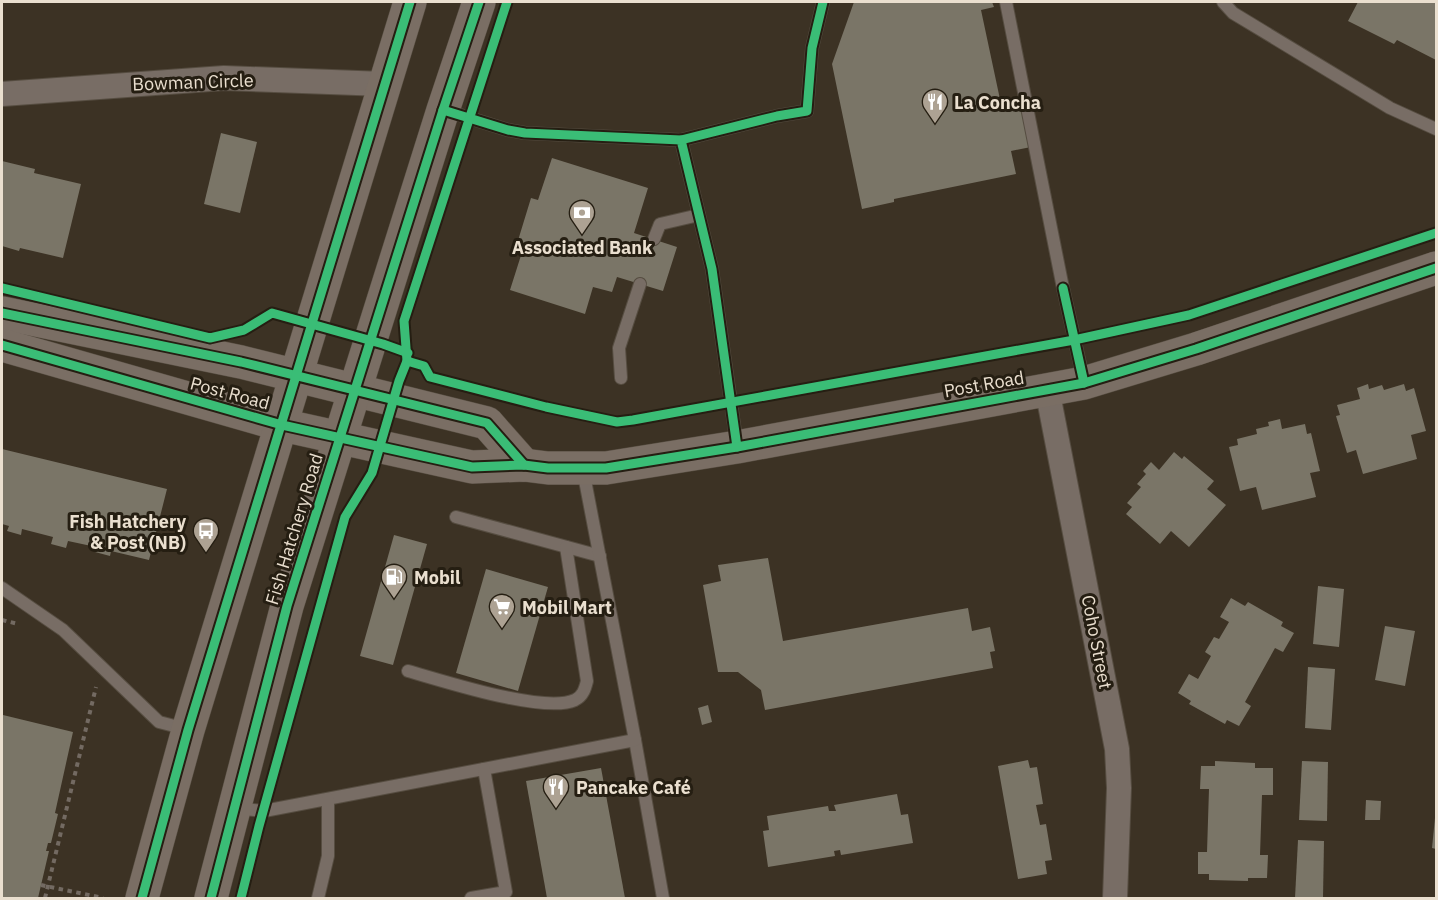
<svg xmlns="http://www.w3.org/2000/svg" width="1438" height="900" font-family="'IBM Plex Sans',sans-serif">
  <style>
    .building { fill: #7a7567 }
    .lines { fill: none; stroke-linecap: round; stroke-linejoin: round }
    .lane-casing { stroke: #564d41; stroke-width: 14 }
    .street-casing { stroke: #564d41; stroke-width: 26 }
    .secondary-casing { stroke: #564d41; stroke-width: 34 }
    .path { stroke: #736a62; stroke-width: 4; stroke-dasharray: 4.5 4.5; stroke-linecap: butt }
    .lane { stroke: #786d65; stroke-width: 12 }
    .street { stroke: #786d65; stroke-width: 24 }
    .secondary { stroke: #7a6e64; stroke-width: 33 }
    .cycleway-casing { stroke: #251e12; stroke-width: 13 }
    .cycleway { stroke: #3abd76; stroke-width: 9 }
    .labels { text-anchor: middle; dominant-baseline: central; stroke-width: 6; stroke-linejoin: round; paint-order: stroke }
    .street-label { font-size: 18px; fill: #eadfcf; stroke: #251e12 }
    .poi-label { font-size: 18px; font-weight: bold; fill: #eadfcf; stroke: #251e12; text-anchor: start }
  </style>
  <rect width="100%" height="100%" fill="#3c3224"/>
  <g class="building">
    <path d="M854,2h138l2,5 -13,3 20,94 20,-5 10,48 -20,4 5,23 -122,25v3l-32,7 -30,-145z"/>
    <path d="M1358,2h78v58l-39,-20 -3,4 -46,-23z"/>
    <path d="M221,133l36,9 -17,71 -36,-9z"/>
    <path d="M552,158l96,30 -14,45 43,14 -14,44 -46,-14 -5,15 -19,-5 -8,27 -75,-24 13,-41 -7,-2 15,-49 7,2z"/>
    <path d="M2,161l33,8 -1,4 47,11 -18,74 -43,-10 -1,3 -17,-5z"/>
    <path d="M1368,384l1,5 13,-4 2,5 20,-6 2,7 8,-3 12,43 -15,4 6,24 -54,15 -7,-24 -9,3 -11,-37 4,-1 -3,-10 23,-6 -3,-11z"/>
    <path d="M1280,419l2,10 23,-5 2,10 4,-1 9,38 -10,2 6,24 -54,13 -6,-23 -16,4 -11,-44 9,-2 -1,-6 20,-5 -1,-5 13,-3 -1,-4z"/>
    <path d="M2,449l165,40 -18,71 -38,-9 -1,5 -15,-4 1,-5 -28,-6 -2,7 -15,-4 2,-7 -31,-8 -1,6 -14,-4 2,-5 -7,-2z"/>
    <path d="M1174,452l8,7 2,-3 30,25 -7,8 19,16 -37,42 -18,-16 -11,13 -34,-30 6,-7 -5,-4 14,-16 -4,-3 9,-10 -3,-3 8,-9 8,8z"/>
    <path d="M394,535l33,9 -34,121 -33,-9z"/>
    <path d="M768,558l15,83 185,-33 4,23 18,-4 5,24 -5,1 3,16 -228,42 -4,-20 -23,-18h-20l-15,-87 18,-4 -3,-16z"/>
    <path d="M486,569l62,18 -30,104 -62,-18z"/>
    <path d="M1318,586l26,3 -5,58 -26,-3z"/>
    <path d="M1231,598l14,8 3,-4 35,20 -2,4 13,7 -11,19 -8,-4 -30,54 6,4 -12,20 -12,-6 -2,4 -36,-20 2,-3 -13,-8 11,-19 9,5 13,-23 -6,-4 9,-15 5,2 10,-17 -9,-5z"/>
    <path d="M1385,626l30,5 -10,55 -30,-6z"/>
    <path d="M1308,667l27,2 -4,61 -26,-2z"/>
    <path d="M708,705l4,17 -10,3 -4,-17z"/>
    <path d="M3,715l70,17 -18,81 3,1 -7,29h-3l-2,8h3l-11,47h-36z"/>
    <path d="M1028,760l2,8 7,-1 6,37 -7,1 4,20 6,-1 6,36 -7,1 2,13 -29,5 -20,-113z"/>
    <path d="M1215,761l40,2v5h18v27h-11l-2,60h8l-1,23h-19v3l-39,-1v-6h-11v-22h9l2,-63h-9l1,-23h14z"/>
    <path d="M1302,761l26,1 -1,59 -28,-1z"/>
    <path d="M601,768l24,130h-78l-21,-117z"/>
    <path d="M897,794l4,21 7,-1 5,29 -72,12 -1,-5 -6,1 1,5 -67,11 -5,-36 6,-1 -2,-14 61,-10 1,5h7l-2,-6z"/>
    <path d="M1366,800l15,1 -1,19h-15z"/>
    <path d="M1435,818h1v31l-4,-1z"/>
    <path d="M1298,840l26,1 -1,57h-28z"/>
  </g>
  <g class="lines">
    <defs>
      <g id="lane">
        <path d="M1006,2l57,286 21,94"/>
        <path d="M1223,2l10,11 157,95 46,21"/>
        <path d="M444,110l64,20 17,3 156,7 31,129 25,177"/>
        <path d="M681,140l96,-24 30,-5 5,-63 11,-46"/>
        <path d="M654,239l6,-15 39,-9"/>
        <path d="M621,378l-2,-30 21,-64"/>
        <path d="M456,517l144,39"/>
        <path d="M2,588l61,42 96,92 27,7"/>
        <path d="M408,671c36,10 136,43 167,29 8,-4 10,-11 12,-19l-21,-134"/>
        <path d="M635,740l28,158"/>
        <path d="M235,808l29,3 371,-71 -52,-270"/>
        <path d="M318,898l10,-42v-57"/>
        <path d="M471,898l35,-6 -22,-123"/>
      </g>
      <g id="street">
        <path d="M2,94l222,-16 160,6"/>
        <path d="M1047,389l70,360 2,39 -4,110"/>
      </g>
      <g id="secondary">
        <path d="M2,313l239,49 246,61 37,42"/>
        <path d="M2,345l280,80 190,42 52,-2 24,3h58l131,-21 347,-64 112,-34 240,-81"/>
        <path d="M142,898l46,-168 222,-728"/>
        <path d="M211,898l76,-292 156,-496 36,-108"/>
      </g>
    </defs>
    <use href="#lane" class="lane-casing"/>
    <use href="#street" class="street-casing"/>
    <use href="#secondary" class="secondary-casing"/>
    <g class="path">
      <path d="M2,620l16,4"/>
      <path d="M41,885l62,13"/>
      <path d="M45,898l51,-211"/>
    </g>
    <use href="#lane" class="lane"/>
    <use href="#street" class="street"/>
    <use href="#secondary" class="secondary"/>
    <defs>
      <g id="cycleway">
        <path d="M443,110l65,20 17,3 156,7 31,129 25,178"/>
        <path d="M681,140l96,-24 30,-5 5,-63 11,-46"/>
        <path d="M2,288l208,50 34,-8 28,-17 111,31 25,9"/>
        <path d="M1063,288l21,95"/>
        <path d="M2,313l239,49 246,61 37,42"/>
        <path d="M2,345l280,80 190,42 52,-2 24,3h58l131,-21 347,-64 112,-34 240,-81"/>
        <path d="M407,361l17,5 6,11 116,30 71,15 16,-2 441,-80 115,-25 247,-82"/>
        <path d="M142,898l46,-168 222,-728"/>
        <path d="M211,898l76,-292 156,-496 36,-108"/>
        <path d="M241,898l18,-72 86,-309 27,-44 27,-92 8,-20 -3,-40 103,-319"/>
      </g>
    </defs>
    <use href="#cycleway" class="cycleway-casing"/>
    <use href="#cycleway" class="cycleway"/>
  </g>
  <defs>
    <symbol id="restaurant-pin" viewBox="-11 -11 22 30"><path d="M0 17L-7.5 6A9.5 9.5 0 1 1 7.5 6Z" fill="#ada293" stroke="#251e12"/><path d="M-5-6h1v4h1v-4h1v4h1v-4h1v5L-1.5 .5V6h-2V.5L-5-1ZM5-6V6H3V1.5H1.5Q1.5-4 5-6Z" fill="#fff"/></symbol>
    <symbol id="bank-pin" viewBox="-11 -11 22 30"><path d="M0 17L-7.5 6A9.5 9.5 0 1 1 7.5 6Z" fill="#ada293" stroke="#251e12"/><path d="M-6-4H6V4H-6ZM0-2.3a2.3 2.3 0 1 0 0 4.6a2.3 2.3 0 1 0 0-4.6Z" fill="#fff"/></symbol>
    <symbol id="bus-pin" viewBox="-11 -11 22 30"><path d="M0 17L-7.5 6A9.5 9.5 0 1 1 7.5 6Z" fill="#ada293" stroke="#251e12"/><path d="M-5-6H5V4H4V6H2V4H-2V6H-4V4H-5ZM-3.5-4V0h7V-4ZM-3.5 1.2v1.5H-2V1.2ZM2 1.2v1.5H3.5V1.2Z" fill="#fff"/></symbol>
    <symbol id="fuel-pin" viewBox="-11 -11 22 30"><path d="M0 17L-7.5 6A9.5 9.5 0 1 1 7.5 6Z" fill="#ada293" stroke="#251e12"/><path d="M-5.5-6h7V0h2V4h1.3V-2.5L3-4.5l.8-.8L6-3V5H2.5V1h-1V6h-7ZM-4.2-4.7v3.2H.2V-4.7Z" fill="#fff"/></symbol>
    <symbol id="supermarket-pin" viewBox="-11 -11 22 30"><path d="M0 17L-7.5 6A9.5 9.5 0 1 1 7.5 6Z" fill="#ada293" stroke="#251e12"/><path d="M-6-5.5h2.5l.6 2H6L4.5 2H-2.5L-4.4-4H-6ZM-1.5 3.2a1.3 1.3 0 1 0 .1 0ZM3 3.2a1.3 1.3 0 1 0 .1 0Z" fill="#fff"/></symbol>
  </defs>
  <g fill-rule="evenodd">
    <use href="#restaurant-pin" x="920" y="87" width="30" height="40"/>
    <use href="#bank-pin" x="567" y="198" width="30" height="40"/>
    <use href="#bus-pin" x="191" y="516" width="30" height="40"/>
    <use href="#fuel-pin" x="379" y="562" width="30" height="40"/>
    <use href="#supermarket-pin" x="487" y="592" width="30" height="40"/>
    <use href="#restaurant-pin" x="541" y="772" width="30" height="40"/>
  </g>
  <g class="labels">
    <g class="street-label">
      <text transform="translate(193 82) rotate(-2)">Bowman Circle</text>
      <text transform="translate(984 384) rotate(-10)">Post Road</text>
      <text transform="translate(230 393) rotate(15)">Post Road</text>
      <text transform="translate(294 529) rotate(-73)">Fish Hatchery Road</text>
      <text transform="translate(1097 642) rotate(79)">Coho Street</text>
    </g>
    <g class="poi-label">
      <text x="954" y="102">La Concha</text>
      <text x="582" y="247" text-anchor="middle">Associated Bank</text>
      <text x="186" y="521" text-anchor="end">Fish Hatchery<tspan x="186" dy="21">&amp; Post (NB)</tspan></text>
      <text x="414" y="577">Mobil</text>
      <text x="522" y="607">Mobil Mart</text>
      <text x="576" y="787">Pancake Café</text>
    </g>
  </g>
  <rect width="1438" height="900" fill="none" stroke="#eadfcf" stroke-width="6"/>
</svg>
